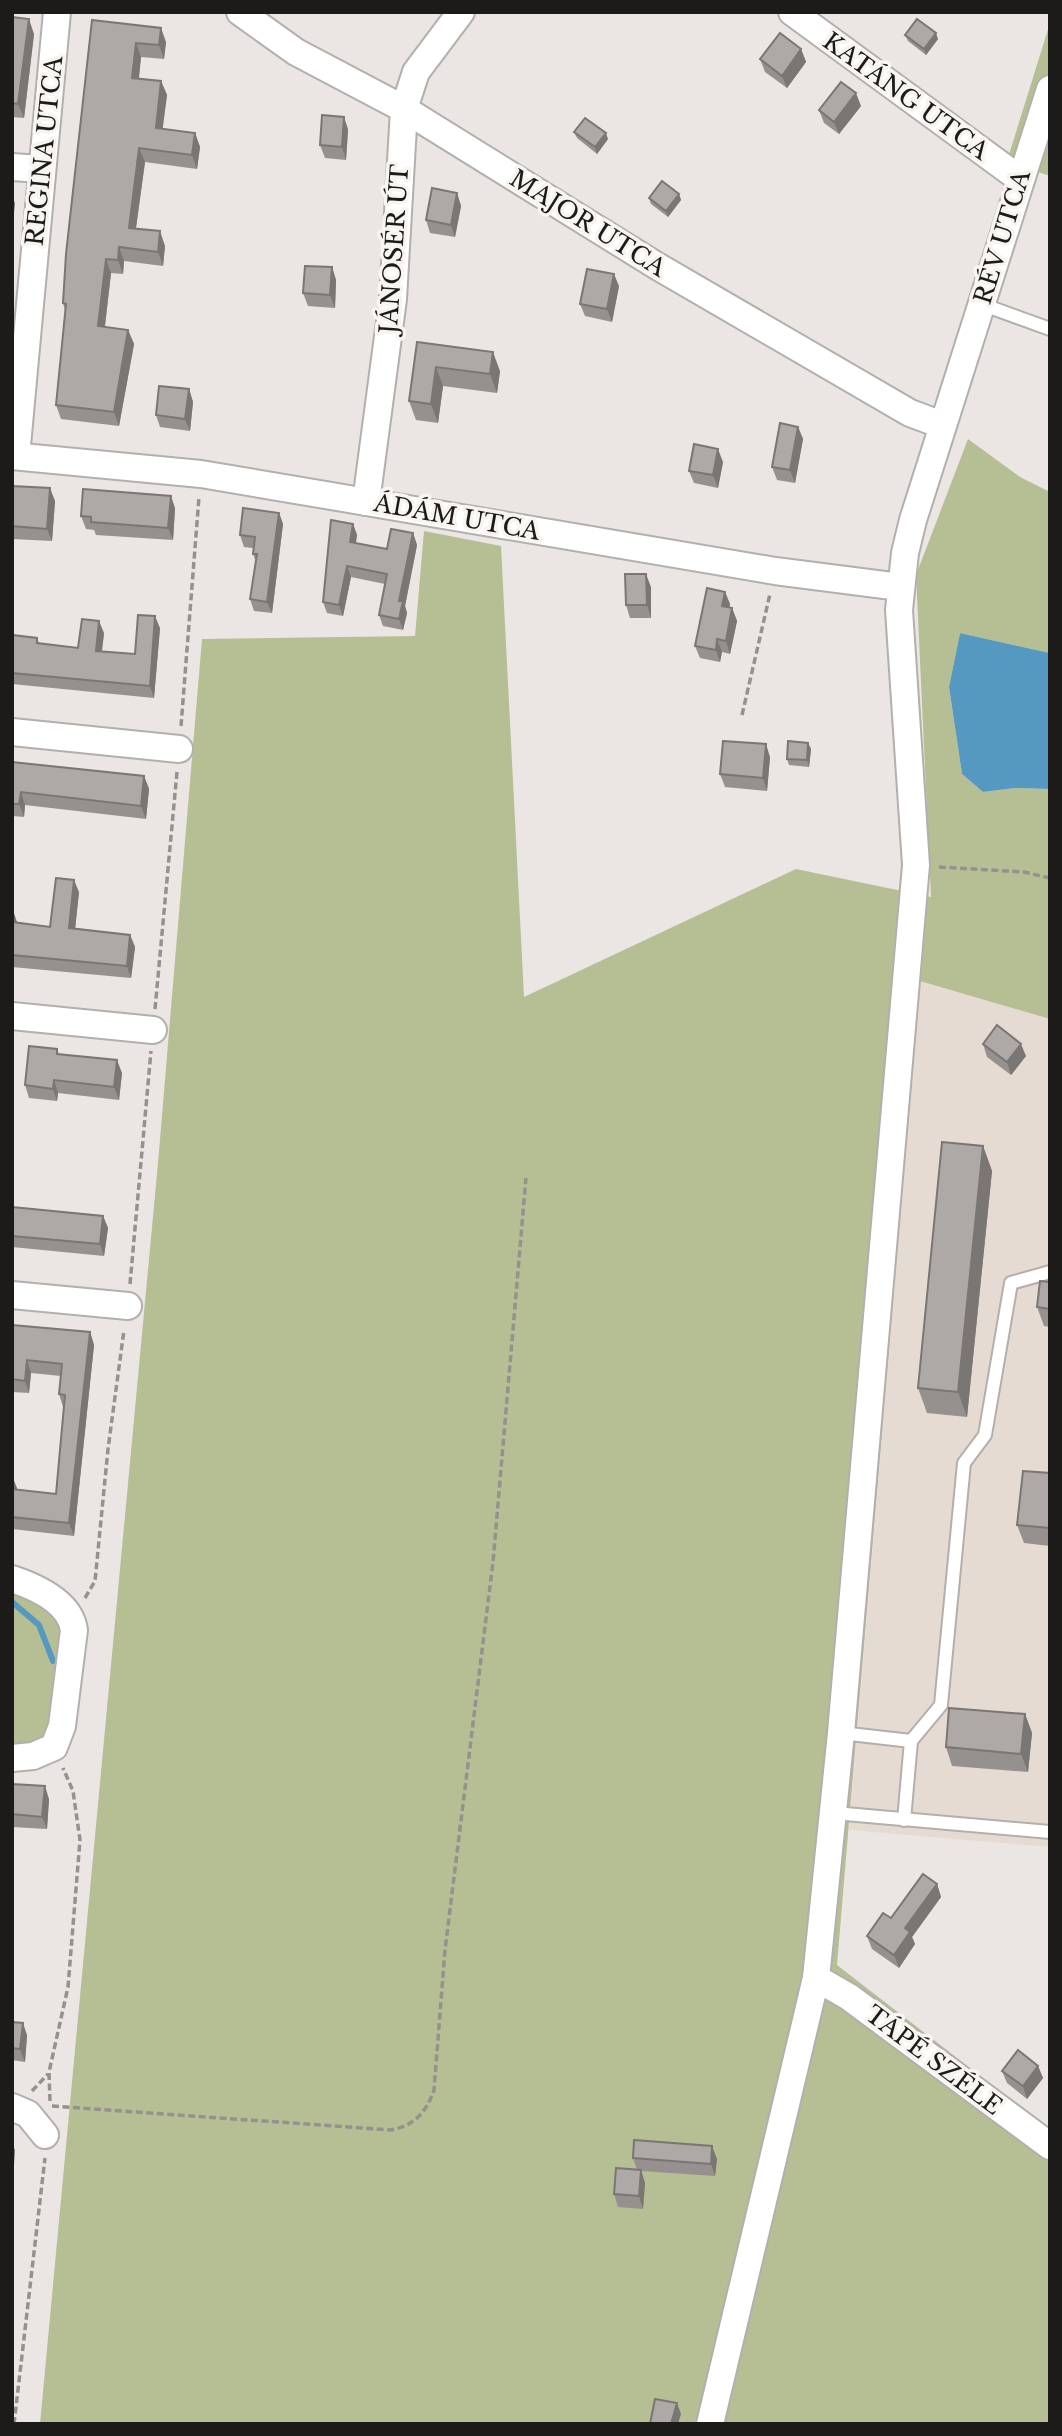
<svg xmlns="http://www.w3.org/2000/svg" width="1062" height="2436" font-family="'Libre Baskerville',serif">
  <style>
    .built { fill: #e6dbd2 }
    .green { fill: #b6bf93 }
    .water { fill: #5699c0 }
    .lines { fill: none; stroke-linecap: round; stroke-linejoin: round }
    .stream { stroke: #5699c0; stroke-width: 6 }
    .service-casing { stroke: #b3afac; stroke-width: 16 }
    .minor-casing { stroke: #b3afac; stroke-width: 30 }
    .path { stroke: #94918e; stroke-width: 3.5; stroke-dasharray: 7 3.5; stroke-linecap: butt }
    .service { stroke: #fff; stroke-width: 12 }
    .minor { stroke: #fff; stroke-width: 26 }
    .wall { fill: #96918f }
    .shaded-wall { fill: #7a7674 }
    .building { fill: #aea9a6; stroke: #7a7674; stroke-width: 2 }
    .labels { text-anchor: middle; dominant-baseline: central; stroke-width: 7; stroke-linejoin: round; paint-order: stroke }
    .street-label { font-size: 24px; fill: #1c1b19; stroke: #f8f4f0 }
  </style>
  <rect width="100%" height="100%" fill="#ebe6e3"/>
  <path class="built" d="M920,981l130,38v828l-201,-17z"/>
  <g class="green">
    <path d="M1050,23v153l-43,-15z"/>
    <path d="M968,439l52,38 30,15v161l-90,-20 -11,54 13,87 21,18 32,-4 35,1v230l-130,-38 -83,984 213,165v294h-1010l118,-1261 44,-524 213,-3 9,-105 77,15 23,451 272,-128 135,28 -15,-322z"/>
    <path d="M12,1585l49,29 -8,112 -7,15 -34,9z"/>
  </g>
  <path class="water" d="M960,633l90,20v136l-35,-1 -32,4 -21,-18 -13,-87z"/>
  <g class="lines">
    <path class="stream" d="M12,1602l27,23 14,36"/>
    <defs>
      <g id="service">
        <path d="M981,304l69,25"/>
        <path d="M841,1733l70,8"/>
        <path d="M834,1813l216,19"/>
        <path d="M904,1820l7,-79 30,-36 23,-242 21,-28 26,-152 39,-11"/>
      </g>
      <g id="minor">
        <path d="M240,12l56,40 108,57 253,157 253,147 32,12"/>
        <path d="M792,12l228,167"/>
        <path d="M12,167l29,2"/>
        <path d="M12,456l189,18 574,97 125,16"/>
        <path d="M16,456l41,-444"/>
        <path d="M366,502l27,-203 11,-190 12,-37 45,-60"/>
        <path d="M12,732l167,17"/>
        <path d="M12,1016l141,14"/>
        <path d="M12,1295l116,11"/>
        <path d="M12,1579c24,8 58,23 62,51l-12,96 -8,21 -21,9 -21,2"/>
        <path d="M816,1978l33,19 201,149"/>
        <path d="M12,2107l16,7 17,21"/>
        <path d="M710,2424l106,-446 25,-245 75,-868 -17,-255 6,-57 8,-33 137,-431"/>
      </g>
    </defs>
    <use href="#service" class="service-casing"/>
    <use href="#minor" class="minor-casing"/>
    <g class="path">
      <path d="M742,715l28,-121"/>
      <path d="M181,726l18,-229"/>
      <path d="M939,867l85,5 26,6"/>
      <path d="M155,1009l22,-237"/>
      <path d="M130,1284l21,-233"/>
      <path d="M85,1598l10,-17 13,-132 16,-119"/>
      <path d="M32,2091l16,-17"/>
      <path d="M50,2101l-1,-29 19,-85 12,-147 -7,-49 -10,-23"/>
      <path d="M52,2106l338,24c24,-4 36,-17 44,-40l11,-140 48,-388 33,-384"/>
      <path d="M14,2424l31,-266"/>
    </g>
    <use href="#service" class="service"/>
    <use href="#minor" class="minor"/>
  </g>
  <g class="wall">
    <path d="M12,17l22,17 -10,84 -12,-1z"/>
    <path d="M92,20l74,22 -2,17 -23,-2 -2,22 22,2 6,14 -5,34 33,4 5,14 -3,22 -52,-7 -9,66 29,18 -2,20 -39,-5 -1,13 -12,-1 -6,54 23,3 6,14 -15,82 -58,-7 -5,-14 9,-95 -2,-7z"/>
    <path d="M905,35l33,4 -12,16 -18,-14z"/>
    <path d="M801,49l5,13 -19,26 -22,-16 -5,-13z"/>
    <path d="M861,106l-22,28 -15,-11 -5,-13z"/>
    <path d="M348,129l-2,31 -21,-2 -5,-13z"/>
    <path d="M574,132l34,7 -11,15 -20,-16z"/>
    <path d="M457,193l4,13 -6,31 -25,-4 -4,-13z"/>
    <path d="M679,194l2,6 -13,17 -17,-13 -2,-6z"/>
    <path d="M332,267l4,13 -1,28 -27,-2 -5,-13z"/>
    <path d="M619,286l-7,36 -27,-6 -5,-12z"/>
    <path d="M417,342l83,29 -3,22 -54,-7 -5,37 -22,-3 -7,-19z"/>
    <path d="M189,389l4,13 -3,29 -30,-4 -4,-12z"/>
    <path d="M798,427l5,12 -8,44 -18,-3 -5,-13z"/>
    <path d="M723,462l-5,26 -24,-5 -5,-12z"/>
    <path d="M12,486l43,15 -3,40 -40,-2z"/>
    <path d="M175,508l-2,32 -77,-5 -2,-5 -8,-1 -5,-13z"/>
    <path d="M279,513l4,11 -11,89 -18,-2 -4,-12 6,-37 -3,-8v-6l-9,-1 -4,-12z"/>
    <path d="M353,524l4,11 -1,8 31,6 26,-16 4,12 -12,61 2,7 -4,17 -20,-4 -4,-11 6,-31 -34,-7 -8,39 -16,-3 -4,-11z"/>
    <path d="M651,587v31h-21l-4,-13z"/>
    <path d="M725,592l5,12 -1,4h3l5,13 -7,33 -8,-2 -2,10 -20,-4 -5,-12z"/>
    <path d="M160,628l-6,70 -142,-14v-49l25,3 2,5 39,5 26,-15 -2,19 33,2z"/>
    <path d="M808,743l3,6 -2,18 -20,-2 -2,-6z"/>
    <path d="M770,757l-3,34 -42,-4 -5,-13z"/>
    <path d="M12,762l132,14 5,13 -3,30 -121,-14 -1,12 -12,-1z"/>
    <path d="M79,892l-4,36 55,7 5,12 -4,31 -119,-11v-57l5,13 33,4z"/>
    <path d="M983,1044l43,12 -15,19 -24,-18z"/>
    <path d="M57,1049l2,5 63,19 -3,27 -61,-7 -1,8 -28,-3 -4,-13z"/>
    <path d="M983,1146l9,25 -25,246 -40,-4 -9,-25z"/>
    <path d="M12,1207l91,9 5,12 -4,28 -92,-9z"/>
    <path d="M1050,1282v45l-6,-1 -7,-19z"/>
    <path d="M12,1325l78,7 4,13 -20,191 -62,-7v-53l5,13 39,5 8,-87h-1l-4,-13 2,-18 -30,-3 -2,20 -17,-1z"/>
    <path d="M1050,1473v73l-26,-3 -7,-18z"/>
    <path d="M1025,1714l7,19 -4,39 -76,-6 -6,-19z"/>
    <path d="M12,1784l37,15 -2,30 -35,-2z"/>
    <path d="M937,1884l4,13 -29,40 3,7 -16,24 -27,-19 -5,-13z"/>
    <path d="M12,2022l15,13 -2,27 -13,-2z"/>
    <path d="M1038,2066l5,12 -16,21 -20,-16 -5,-12z"/>
    <path d="M633,2158l84,1 -2,17 -74,-5 4,12 -2,26 -25,-2 -4,-13 23,-24z"/>
  </g>
  <g class="shaded-wall">
    <path d="M29,19l5,15 -10,84 -6,-14z"/>
    <path d="M161,28l5,14 -2,17 -5,-14z"/>
    <path d="M936,33l2,6 -12,16 -2,-6z"/>
    <path d="M136,43l5,14 -4,35 -5,-14z"/>
    <path d="M801,49l5,13 -19,26 -5,-12z"/>
    <path d="M161,81l6,14 -6,47 -5,-14z"/>
    <path d="M856,93l5,13 -22,28 -5,-12z"/>
    <path d="M344,117l4,12 -2,31 -4,-13z"/>
    <path d="M195,133l5,14 -3,22 -5,-14z"/>
    <path d="M606,133l2,6 -11,15 -2,-7z"/>
    <path d="M139,148l6,14 -11,80 -5,-14z"/>
    <path d="M457,193l4,13 -6,31 -4,-12z"/>
    <path d="M679,194l2,6 -13,17 -2,-6z"/>
    <path d="M12,196l3,7 -3,30z"/>
    <path d="M160,231l5,15 -2,20 -5,-14z"/>
    <path d="M119,247l5,14 -1,13 -5,-14z"/>
    <path d="M106,259l5,14 -8,68 -5,-15z"/>
    <path d="M332,267l4,13 -1,28 -5,-13z"/>
    <path d="M614,274l5,12 -7,36 -5,-13z"/>
    <path d="M128,330l6,14 -15,82 -5,-14z"/>
    <path d="M493,352l7,19 -3,22 -7,-19z"/>
    <path d="M436,367l7,19 -5,37 -7,-19z"/>
    <path d="M189,389l4,13 -3,29 -5,-12z"/>
    <path d="M798,427l5,12 -8,44 -5,-13z"/>
    <path d="M718,449l5,13 -5,26 -5,-13z"/>
    <path d="M50,488l5,13 -3,40 -5,-12z"/>
    <path d="M171,496l4,12 -2,32 -5,-12z"/>
    <path d="M279,513l4,11 -11,89 -5,-11z"/>
    <path d="M353,524l4,11 -3,18 -4,-11z"/>
    <path d="M413,533l4,12 -12,61 2,7 -4,17 -4,-11v-18z"/>
    <path d="M347,566l4,11 -8,39 -4,-11z"/>
    <path d="M646,574l5,13v31l-4,-13z"/>
    <path d="M725,592l5,12 -3,15 -5,-13z"/>
    <path d="M732,608l5,13 -7,33 -4,-13z"/>
    <path d="M155,616l5,12 -6,70 -4,-12z"/>
    <path d="M99,621l5,12 -4,31 -4,-13z"/>
    <path d="M717,639l5,13 -2,10 -4,-12z"/>
    <path d="M808,743l3,6 -2,18 -2,-7z"/>
    <path d="M766,744l4,13 -3,34 -4,-13z"/>
    <path d="M144,776l5,13 -3,30 -5,-13z"/>
    <path d="M21,792l4,13 -1,12 -5,-13z"/>
    <path d="M74,880l5,12 -5,48 -5,-12z"/>
    <path d="M13,910l4,12 -1,12 -4,-10z"/>
    <path d="M130,935l5,12 -4,31 -4,-12z"/>
    <path d="M1021,1044l5,12 -15,19 -4,-13z"/>
    <path d="M117,1060l5,13 -3,27 -5,-13z"/>
    <path d="M54,1080l4,13 -1,8 -4,-12z"/>
    <path d="M983,1146l9,25 -25,246 -9,-25z"/>
    <path d="M103,1216l5,12 -4,28 -4,-12z"/>
    <path d="M90,1332l4,13 -20,191 -5,-13z"/>
    <path d="M27,1360l4,13 -2,20 -4,-12z"/>
    <path d="M12,1476l5,12 -2,13 -3,-8z"/>
    <path d="M1025,1714l7,19 -4,39 -7,-18z"/>
    <path d="M45,1786l4,13 -2,30 -5,-12z"/>
    <path d="M937,1884l4,13 -29,40 3,7 -16,24 -5,-13 11,-27z"/>
    <path d="M23,2023l4,12 -2,27 -5,-13z"/>
    <path d="M1038,2066l5,12 -16,21 -4,-13z"/>
    <path d="M12,2143l3,7 -2,30 -1,-2z"/>
    <path d="M712,2146l5,13 -2,17 -4,-12z"/>
    <path d="M641,2170l4,13 -2,26 -4,-13z"/>
    <path d="M677,2403l4,11 -3,10h-7z"/>
  </g>
  <g class="building">
    <path d="M12,17l17,2 -11,85 -6,-1z"/>
    <path d="M917,19l19,14 -12,16 -19,-14z"/>
    <path d="M92,20l69,8 -2,17 -23,-2 -4,35 29,3 -5,47 39,5 -3,22 -53,-7 -10,80 31,3 -2,21 -39,-5 -1,13 -12,-1 -8,67 30,4 -14,82 -58,-7 10,-101 -3,-1 3,-49z"/>
    <path d="M780,33l21,16 -19,27 -22,-17z"/>
    <path d="M841,82l15,11 -22,29 -15,-12z"/>
    <path d="M322,115l22,2 -2,30 -22,-2z"/>
    <path d="M585,118l21,15 -11,14 -21,-15z"/>
    <path d="M662,181l17,13 -13,17 -17,-13z"/>
    <path d="M432,188l25,5 -6,32 -25,-5z"/>
    <path d="M305,266l27,1 -2,28 -27,-2z"/>
    <path d="M587,269l27,5 -7,35 -27,-5z"/>
    <path d="M417,342l76,10 -3,22 -54,-7 -5,37 -22,-3z"/>
    <path d="M159,386l30,3 -4,30 -29,-4z"/>
    <path d="M780,423l18,4 -8,43 -18,-3z"/>
    <path d="M694,444l24,5 -5,26 -24,-4z"/>
    <path d="M12,486l38,2 -3,41 -35,-3z"/>
    <path d="M83,489l88,7 -3,32 -77,-6v-5l-10,-1z"/>
    <path d="M243,508l36,5 -12,89 -17,-3 7,-45h-4l2,-17 -15,-2z"/>
    <path d="M331,520l22,4 -3,18 37,7 4,-20 22,4 -14,68h4l-4,18 -20,-4 8,-41 -40,-8 -8,39 -16,-3z"/>
    <path d="M625,574h21l1,31h-21z"/>
    <path d="M707,588l18,4 -3,14 10,2 -6,33 -9,-2 -1,11 -21,-4z"/>
    <path d="M138,615l17,1 -5,70 -138,-13v-38l25,3v5l41,5 4,-29 17,2 -3,30 39,3z"/>
    <path d="M723,741l43,3 -3,34 -43,-4z"/>
    <path d="M788,741l20,2 -1,17 -20,-1z"/>
    <path d="M12,762l132,14 -3,30 -120,-14 -2,12h-7z"/>
    <path d="M56,878l18,2 -5,48 61,7 -3,31 -115,-11v-33l38,5z"/>
    <path d="M997,1025l24,19 -14,18 -24,-18z"/>
    <path d="M29,1046l28,3v5l60,6 -3,27 -60,-7 -1,9 -28,-4z"/>
    <path d="M942,1142l41,4 -25,246 -40,-4z"/>
    <path d="M12,1207l91,9 -3,28 -88,-8z"/>
    <path d="M1040,1281l10,1v27l-13,-2z"/>
    <path d="M12,1325l78,7 -21,191 -57,-6v-28l44,5 9,-99 -6,-1 3,-30 -35,-4 -2,21 -13,-2z"/>
    <path d="M1023,1471l27,2v55l-33,-3z"/>
    <path d="M949,1708l76,6 -4,40 -75,-7z"/>
    <path d="M12,1784l33,2 -3,31 -30,-3z"/>
    <path d="M923,1874l14,10 -32,44 5,4 -16,23 -27,-19 16,-23 8,5z"/>
    <path d="M12,2022l11,1 -3,26 -8,-1z"/>
    <path d="M1018,2050l20,16 -15,20 -21,-15z"/>
    <path d="M634,2140l78,6 -1,18 -78,-6z"/>
    <path d="M616,2168l25,2 -2,26 -25,-2z"/>
    <path d="M655,2399l22,4 -6,21h-21z"/>
  </g>
  <g class="labels">
    <g class="street-label">
      <text transform="translate(906 96) rotate(36)">KATÁNG UTCA</text>
      <text transform="translate(44 151) rotate(-84)">REGINA UTCA</text>
      <text transform="translate(588 223) rotate(32)">MAJOR UTCA</text>
      <text transform="translate(1002 237) rotate(-73)">RÉV UTCA</text>
      <text transform="translate(394 249) rotate(-86)">JÁNOSÉR ÚT</text>
      <text transform="translate(457 517) rotate(10)">ÁDÁM UTCA</text>
      <text transform="translate(934 2060) rotate(37)">TÁPÉ SZÉLE</text>
    </g>
  </g>
  <rect width="1062" height="2436" fill="none" stroke="#1c1b19" stroke-width="28"/>
</svg>
